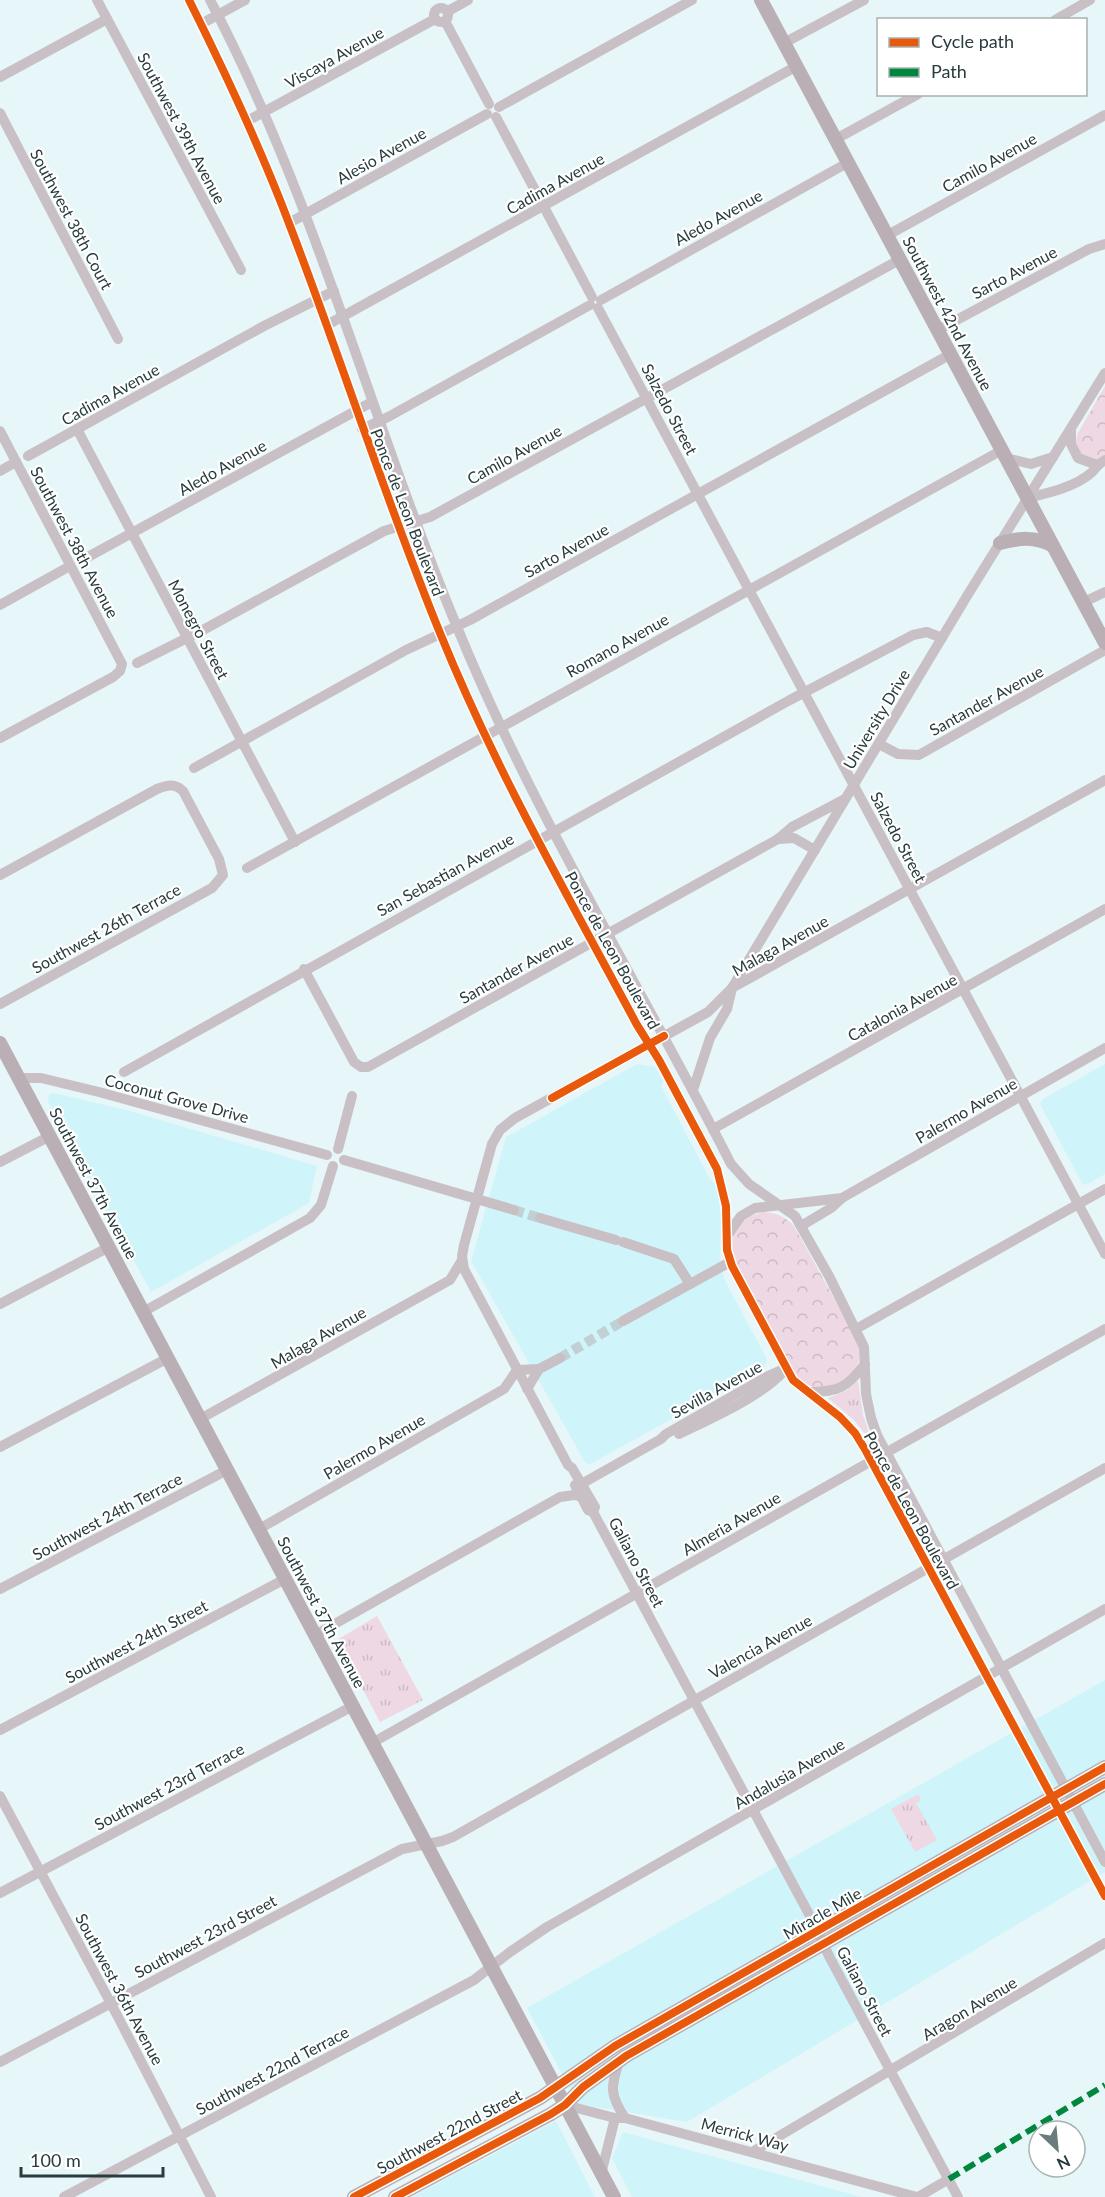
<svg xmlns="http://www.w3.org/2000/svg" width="1105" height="2197" font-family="Lato,sans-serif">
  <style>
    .built { fill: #cff5fa }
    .grass { fill: url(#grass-tufts) }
    .forest { fill: url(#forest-crowns) }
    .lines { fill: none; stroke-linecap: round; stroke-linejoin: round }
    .minor-tunnel { stroke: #c1d1d3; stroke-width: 10; stroke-dasharray: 10 5; stroke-linecap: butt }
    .minor { stroke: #c9c0c5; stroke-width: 10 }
    .major { stroke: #baafb4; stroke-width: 14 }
    .quiet { stroke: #00873e; stroke-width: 6; stroke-dasharray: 12 6; stroke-linecap: butt }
    .cycleway-casing { stroke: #fff; stroke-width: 11 }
    .cycleway { stroke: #e8590c; stroke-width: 8 }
    .labels { text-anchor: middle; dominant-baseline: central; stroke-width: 4.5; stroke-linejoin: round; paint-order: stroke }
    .street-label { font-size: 16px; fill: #283b3d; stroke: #fff }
  </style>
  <defs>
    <pattern id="grass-tufts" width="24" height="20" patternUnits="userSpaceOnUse" patternTransform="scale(1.5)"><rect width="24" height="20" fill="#eed8e3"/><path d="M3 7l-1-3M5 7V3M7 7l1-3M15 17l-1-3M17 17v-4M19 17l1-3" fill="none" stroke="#ccbac4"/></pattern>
    <pattern id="forest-crowns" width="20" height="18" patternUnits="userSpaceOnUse" patternTransform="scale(1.5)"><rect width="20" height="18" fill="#eed8e3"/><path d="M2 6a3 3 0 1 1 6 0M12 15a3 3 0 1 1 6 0" fill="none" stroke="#ccbac4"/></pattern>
  </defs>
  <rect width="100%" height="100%" fill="#e7f6f8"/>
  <g class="built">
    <path d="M637,1064l18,3 8,13 -2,6 50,95 6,3 4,30 -1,44 5,23 42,78 -3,8 -175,98 -4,-3 -114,-201 35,-124z"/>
    <path d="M1105,1064v110l-19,11 -4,-2 -42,-79 3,-5z"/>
    <path d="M54,1093l72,17 191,56 -8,37 -158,89 -54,-97 -49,-93 1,-8z"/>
    <path d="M1105,1680v192l-418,250 -109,-18 -51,-96z"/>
    <path d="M556,2121l39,76h-183z"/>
    <path d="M623,2132l239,65h1h-231l-20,-39z"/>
  </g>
  <g class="grass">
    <path d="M858,1381l5,34 10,29 -19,-24 -26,-22 18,-7z"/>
    <path d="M377,1616l46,84 -43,22 -43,-82z"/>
    <path d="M918,1794l3,6 -5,3 21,37 -22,12 -24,-43z"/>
  </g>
  <g class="forest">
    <path d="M1105,386v72l-11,3 -16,-8 -2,-12 2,-8z"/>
    <path d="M763,1212c14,1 21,4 31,14l63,114c1,4 3,10 3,14 -1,26 -34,41 -55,30 -4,-3 -8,-7 -11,-11l-61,-116c-4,-26 5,-38 30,-45z"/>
  </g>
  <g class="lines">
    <g class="minor-tunnel">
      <path d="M514,1210l26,8"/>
      <path d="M560,1358l63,-37"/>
    </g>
    <g class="minor">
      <path d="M97,0l144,270"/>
      <path d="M189,0c37,74 72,149 101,226 52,135 95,273 150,407 55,136 128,263 197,392l22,35 58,109 9,37 1,44 5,16 61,114 47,37 15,16 11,18 239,445"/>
      <path d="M210,0c105,199 161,420 247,627 76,186 183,358 274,537l18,20 46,32 34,60 35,71 2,47 5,24 6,17 228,427"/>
      <circle cx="441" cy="15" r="7"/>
      <path d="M448,11l20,-11"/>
      <path d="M1055,20l35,-20"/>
      <path d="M445,21l44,83"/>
      <path d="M201,24l44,-24"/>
      <path d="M784,43l80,-43"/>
      <path d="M0,77l107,-58"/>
      <path d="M499,107l193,-107"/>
      <path d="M0,113l118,226"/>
      <path d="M496,117l96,180"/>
      <path d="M247,121l188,-102"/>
      <path d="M836,139l82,-45"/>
      <path d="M289,223l198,-109"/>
      <path d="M888,235l217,-120"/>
      <path d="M601,300l248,-138"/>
      <path d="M598,308l507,946"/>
      <path d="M327,325l470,-259"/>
      <path d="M938,330l151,-81 16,-5"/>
      <path d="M77,429l218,413"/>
      <path d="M362,429l26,-12 202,-112"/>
      <path d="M0,431l122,233 -2,7 -7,6 -113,61"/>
      <path d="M1071,431v13l7,14 19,7"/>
      <path d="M28,456l236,-130 70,-35"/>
      <path d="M1006,458l25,6 22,-7"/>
      <path d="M0,471l16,-9"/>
      <path d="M1027,498c21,-5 48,-11 64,-25 6,-5 5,-8 14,-13"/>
      <path d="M86,558l286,-156"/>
      <path d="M1084,602l21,-10"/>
      <path d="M0,605l70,-39"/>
      <path d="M137,663l66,-33 181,-99 46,-14 471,-258"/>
      <path d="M879,744l19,10 21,1 186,-105"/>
      <path d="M194,768l212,-118 64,-30 481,-266"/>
      <path d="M778,839l16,-1 21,12"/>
      <path d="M247,868l755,-418"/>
      <path d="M0,875l157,-86c10,-4 18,-6 26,2l36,68 4,16 -11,13 -212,116"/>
      <path d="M304,969l50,93 7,5h7l410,-228 14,-12 53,-28"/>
      <path d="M124,1072l664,-371 125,-66 14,-3 15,6"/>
      <path d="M19,1078h22l58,14 228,63"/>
      <path d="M693,1090l17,-52 17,-29 5,-21 235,-392 138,-223"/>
      <path d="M713,1129l392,-220"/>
      <path d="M338,1149l14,-53"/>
      <path d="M344,1160l170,50"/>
      <path d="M0,1162l50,-26"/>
      <path d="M540,1218l76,22"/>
      <path d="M801,1226l30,-18 11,-10 263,-150"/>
      <path d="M729,1233l12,-17 14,-8 87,-10"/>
      <path d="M623,1242l51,17 16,25"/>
      <path d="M0,1304l109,-57"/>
      <path d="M143,1312l167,-94 11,-13 12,-39"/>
      <path d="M623,1321l107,-59"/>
      <path d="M856,1329l249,-140"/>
      <path d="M527,1389l12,-20 21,-11"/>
      <path d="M809,1392c29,0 38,-4 56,-28"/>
      <path d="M200,1419l250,-139 12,-20"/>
      <path d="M679,1434c31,-15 81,-37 104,-62"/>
      <path d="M0,1447l168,-89"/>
      <path d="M575,1485l13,25 5,2 217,404 20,42 128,239"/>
      <path d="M576,1487l85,-48 5,-5 102,-58 18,-8"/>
      <path d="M593,1512l2,-5 -23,-39 -4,-3 -104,-196 -2,-13 2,-11 28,-101 8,-14 15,-12 193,-106 24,-24 373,-208"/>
      <path d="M259,1529l245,-140 13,-19 22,-1"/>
      <path d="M0,1589l227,-119"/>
      <path d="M315,1635l245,-138 14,-2 6,1"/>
      <path d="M0,1730l285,-151"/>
      <path d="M372,1743l733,-414"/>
      <path d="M0,1796l117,219 94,182"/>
      <path d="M0,1893l353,-187"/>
      <path d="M619,2061c-8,26 -10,33 6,57"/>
      <path d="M0,2062l402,-213 40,-8 11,-4 652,-369"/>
      <path d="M565,2105l50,13h10l292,79"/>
      <path d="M754,2151l351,-208"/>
      <path d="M601,2174l14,-56"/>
      <path d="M64,2197l410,-217 36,-28 37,-25 558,-318"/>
      <path d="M918,2197l31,-18"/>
    </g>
    <g class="major">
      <path d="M761,0l344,643"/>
      <path d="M1000,543c19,-5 35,-7 53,3"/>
      <path d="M0,1043l614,1154"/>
      <path d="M354,2197l186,-99 75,-52 490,-279"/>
      <path d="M395,2197l156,-83 14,-9 18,-18 43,-31 479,-272"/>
    </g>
    <path class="quiet" d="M949,2179l156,-94"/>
    <defs>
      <g id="cycleway">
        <path d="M189,0c37,74 72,149 101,226 52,135 95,273 150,407 55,136 128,263 197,392l22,35 58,109 9,37 1,44 5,16 61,114 47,37 15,16 11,18 239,445"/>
        <path d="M552,1098l112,-62"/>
        <path d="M354,2197l186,-99 75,-52 490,-279"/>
        <path d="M395,2197l156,-83 14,-9 18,-18 43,-31 479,-272"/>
      </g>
    </defs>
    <use href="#cycleway" class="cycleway-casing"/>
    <use href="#cycleway" class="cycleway"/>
  </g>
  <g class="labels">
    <g class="street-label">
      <text transform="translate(334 57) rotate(-29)">Viscaya Avenue</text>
      <text transform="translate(182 128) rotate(62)">Southwest 39th Avenue</text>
      <text transform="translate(381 155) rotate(-29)">Alesio Avenue</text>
      <text transform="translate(989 162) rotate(-29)">Camilo Avenue</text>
      <text transform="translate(555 183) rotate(-29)">Cadima Avenue</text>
      <text transform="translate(718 217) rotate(-29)">Aledo Avenue</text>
      <text transform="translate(72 219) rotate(62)">Southwest 38th Court</text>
      <text transform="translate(1014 272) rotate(-28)">Sarto Avenue</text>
      <text transform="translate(948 313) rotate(62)">Southwest 42nd Avenue</text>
      <text transform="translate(110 394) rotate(-29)">Cadima Avenue</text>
      <text transform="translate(670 409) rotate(62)">Salzedo Street</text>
      <text transform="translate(514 454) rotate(-29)">Camilo Avenue</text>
      <text transform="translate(222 467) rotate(-29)">Aledo Avenue</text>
      <text transform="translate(408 512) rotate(69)">Ponce de Leon Boulevard</text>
      <text transform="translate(75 542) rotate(62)">Southwest 38th Avenue</text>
      <text transform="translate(566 550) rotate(-29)">Sarto Avenue</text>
      <text transform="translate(199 629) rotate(62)">Monegro Street</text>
      <text transform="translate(617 645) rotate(-29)">Romano Avenue</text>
      <text transform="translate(986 700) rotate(-29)">Santander Avenue</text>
      <text transform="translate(876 719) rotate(-59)">University Drive</text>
      <text transform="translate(899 837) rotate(62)">Salzedo Street</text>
      <text transform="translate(445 874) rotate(-29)">San Sebastian Avenue</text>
      <text transform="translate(106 928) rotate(-29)">Southwest 26th Terrace</text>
      <text transform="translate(780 945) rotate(-29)">Malaga Avenue</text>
      <text transform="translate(613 950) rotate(61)">Ponce de Leon Boulevard</text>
      <text transform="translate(516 968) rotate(-29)">Santander Avenue</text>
      <text transform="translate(902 1007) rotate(-29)">Catalonia Avenue</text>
      <text transform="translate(177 1098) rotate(15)">Coconut Grove Drive</text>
      <text transform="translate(966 1110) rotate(-30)">Palermo Avenue</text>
      <text transform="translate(94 1183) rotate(62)">Southwest 37th Avenue</text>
      <text transform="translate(318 1337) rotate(-30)">Malaga Avenue</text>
      <text transform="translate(716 1389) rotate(-29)">Sevilla Avenue</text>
      <text transform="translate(374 1446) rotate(-30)">Palermo Avenue</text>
      <text transform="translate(912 1510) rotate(61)">Ponce de Leon Boulevard</text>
      <text transform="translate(107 1516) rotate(-28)">Southwest 24th Terrace</text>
      <text transform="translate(731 1523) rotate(-30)">Almeria Avenue</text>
      <text transform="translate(637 1562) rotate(62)">Galiano Street</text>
      <text transform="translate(322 1612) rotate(62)">Southwest 37th Avenue</text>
      <text transform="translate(136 1641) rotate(-28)">Southwest 24th Street</text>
      <text transform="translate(760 1646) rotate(-29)">Valencia Avenue</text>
      <text transform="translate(789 1773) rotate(-30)">Andalusia Avenue</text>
      <text transform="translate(169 1786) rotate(-28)">Southwest 23rd Terrace</text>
      <text transform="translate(822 1913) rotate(-30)">Miracle Mile</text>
      <text transform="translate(205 1936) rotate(-28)">Southwest 23rd Street</text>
      <text transform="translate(120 1989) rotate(62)">Southwest 36th Avenue</text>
      <text transform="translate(865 1991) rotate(62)">Galiano Street</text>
      <text transform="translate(969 2008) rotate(-31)">Aragon Avenue</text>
      <text transform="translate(272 2070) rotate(-28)">Southwest 22nd Terrace</text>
      <text transform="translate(449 2131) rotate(-28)">Southwest 22nd Street</text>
      <text transform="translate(745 2134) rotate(15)">Merrick Way</text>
    </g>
  </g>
  <rect x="877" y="18" width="210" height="78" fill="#ffffff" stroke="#a9b1b1" stroke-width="1.5"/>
  <rect x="889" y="38" width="30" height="9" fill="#e8590c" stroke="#a9b1b1" stroke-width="1.5"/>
  <text x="931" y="48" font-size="18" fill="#283b3d">Cycle path</text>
  <rect x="889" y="68" width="30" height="9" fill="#00873e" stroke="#a9b1b1" stroke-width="1.5"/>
  <text x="931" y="78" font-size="18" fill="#283b3d">Path</text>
  <g transform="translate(1057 2149) rotate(154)"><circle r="28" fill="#ffffff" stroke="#a9b1b1" stroke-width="1.5"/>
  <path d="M0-4.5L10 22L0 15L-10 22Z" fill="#6b7c7e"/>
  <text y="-9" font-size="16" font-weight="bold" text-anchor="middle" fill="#283b3d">N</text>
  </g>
  <path d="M21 2167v9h142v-9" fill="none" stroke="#283b3d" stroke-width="3"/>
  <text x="30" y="2167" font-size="18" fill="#283b3d" stroke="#ffffff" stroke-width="4.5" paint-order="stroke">100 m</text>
</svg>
